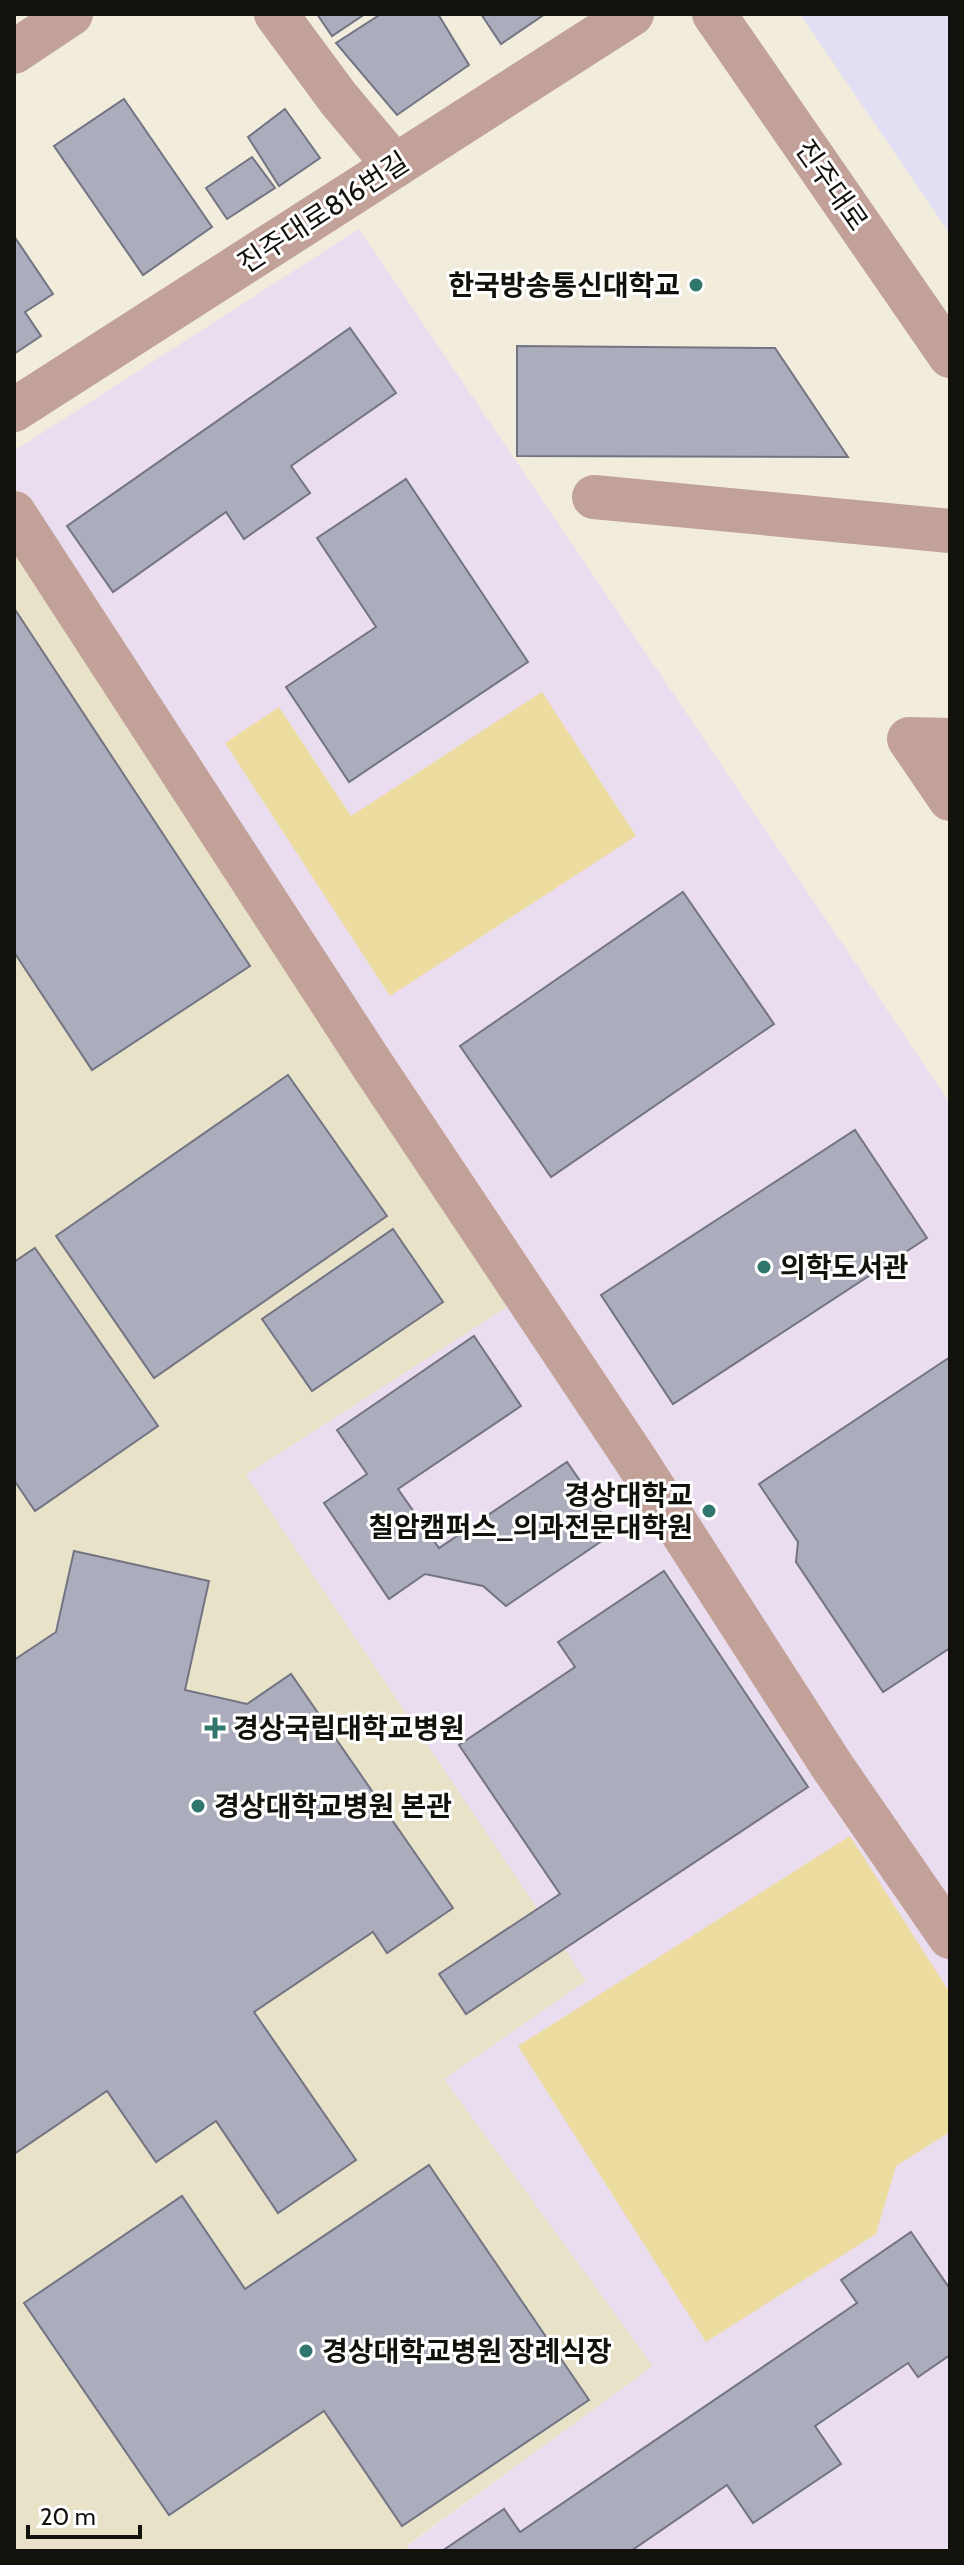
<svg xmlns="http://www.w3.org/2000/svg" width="964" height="2565" font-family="Cabin,'Noto Sans KR',sans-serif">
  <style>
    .built { fill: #e8e2c9 }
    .industrial { fill: #e2dff5 }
    .education { fill: #eaddf0 }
    .green { fill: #eddca0 }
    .building { fill: #abadbd; stroke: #737483; stroke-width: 2 }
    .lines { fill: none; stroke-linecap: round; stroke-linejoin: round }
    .minor { stroke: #c2a199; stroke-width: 44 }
    .poi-dot { fill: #30766c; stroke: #fff; stroke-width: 3 }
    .labels { text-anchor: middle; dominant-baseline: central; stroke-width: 6; stroke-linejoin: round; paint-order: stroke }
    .street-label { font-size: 28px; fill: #13110c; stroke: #fff }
    .poi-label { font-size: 28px; font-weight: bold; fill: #13110c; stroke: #fff; text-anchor: start }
  </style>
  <rect width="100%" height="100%" fill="#f1ecdc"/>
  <path class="built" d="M14,542l493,765 -261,168 341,506 -143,98 210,287 -247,179 3,6h-396z"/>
  <path class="industrial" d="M800,14h150v220z"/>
  <path class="education" d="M359,229l591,874v1446l-4,2h-536l-3,-5 246,-180 -209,-287 142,-98 -340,-506 261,-168 -493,-765v-91z"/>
  <g class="green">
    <path d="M542,692l94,144 -246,160 -165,-253 54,-36 72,109z"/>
    <path d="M850,1836l100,157v139l-54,34 -20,68 -170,108 -188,-296z"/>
  </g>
  <g class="building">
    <path d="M317,14h48l-33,22z"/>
    <path d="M381,14h57l31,51 -72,50 -61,-72z"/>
    <path d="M481,14h64l-44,30z"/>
    <path d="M124,99l88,128 -69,48 -89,-129z"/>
    <path d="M285,109l35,49 -41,28 -31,-49z"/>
    <path d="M252,157l23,31 -48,31 -21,-31z"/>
    <path d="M14,236l39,58 -28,18 16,24 -27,18z"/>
    <path d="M350,328l46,65 -105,73 19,27 -66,46 -18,-27 -113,80 -46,-66z"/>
    <path d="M517,346l258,2 73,109 -331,-1z"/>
    <path d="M406,479l122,183 -179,120 -63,-95 90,-60 -59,-89z"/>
    <path d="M14,608l236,358 -158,104 -78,-118z"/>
    <path d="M683,892l91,132 -223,153 -91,-131z"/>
    <path d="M288,1075l99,141 -233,162 -98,-142z"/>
    <path d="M855,1130l72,108 -254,166 -72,-109z"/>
    <path d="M393,1229l50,73 -131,89 -50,-72z"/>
    <path d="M35,1248l123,178 -123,85 -21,-31v-218z"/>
    <path d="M474,1336l47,70 -123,83 41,59 128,-86 48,70 -109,74 -23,-20 -58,-12 -36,25 -65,-96 43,-29 -30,-44z"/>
    <path d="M950,1357v291l-67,44 -87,-130 2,-20 -39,-58z"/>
    <path d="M74,1551l135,30 -24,109 62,14 44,-30 162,234 -66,45 -14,-21 -119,80 102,148 -78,53 -62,-92 -60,41 -49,-71 -93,63v-494l42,-28z"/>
    <path d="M664,1571l144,216 -342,227 -27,-40 121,-80 -101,-149 116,-78 -17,-25z"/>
    <path d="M429,2165l160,235 -187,126 -78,-115 -155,104 -145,-212 158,-107 63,93z"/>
    <path d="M911,2232l39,57v66l-32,22 -10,-14 -93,63 26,38 -88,59 -26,-38 -96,66h-189l62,-42 16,23 337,-229 -16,-23z"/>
  </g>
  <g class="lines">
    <g class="minor">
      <path d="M276,14l62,84 57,68"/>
      <path d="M714,14l236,342"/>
      <path d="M14,52l57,-38"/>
      <path d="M14,410l618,-396"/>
      <path d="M594,497l356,34"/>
      <path d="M14,513l357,550 264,396 197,307 118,171"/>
      <path d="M950,740l-41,-1 41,60"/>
    </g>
  </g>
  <g class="poi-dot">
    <circle cx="696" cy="285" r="8"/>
    <circle cx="764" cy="1267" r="8"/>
    <circle cx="709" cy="1511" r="8"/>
    <path d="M211 1716h8v8h8v8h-8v8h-8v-8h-8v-8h8z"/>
    <circle cx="198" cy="1806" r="8"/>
    <circle cx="306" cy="2351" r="8"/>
  </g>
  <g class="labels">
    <g class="street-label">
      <text transform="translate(832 185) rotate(55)">진주대로</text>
      <text transform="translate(323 212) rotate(-33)">진주대로816번길</text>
    </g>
    <g class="poi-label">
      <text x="680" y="285" text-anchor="end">한국방송통신대학교</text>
      <text x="780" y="1267">의학도서관</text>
      <text x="693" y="1495" text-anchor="end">경상대학교<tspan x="693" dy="32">칠암캠퍼스_의과전문대학원</tspan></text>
      <text x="233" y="1728">경상국립대학교병원</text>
      <text x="214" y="1806">경상대학교병원 본관</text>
      <text x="322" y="2351">경상대학교병원 장례식장</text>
    </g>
  </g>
  <rect width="964" height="2565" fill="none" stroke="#13110c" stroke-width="32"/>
  <path d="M28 2525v12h112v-12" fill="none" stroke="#13110c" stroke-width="4"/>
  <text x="40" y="2525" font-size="24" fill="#13110c" stroke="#ffffff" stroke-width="6" paint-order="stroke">20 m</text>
</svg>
